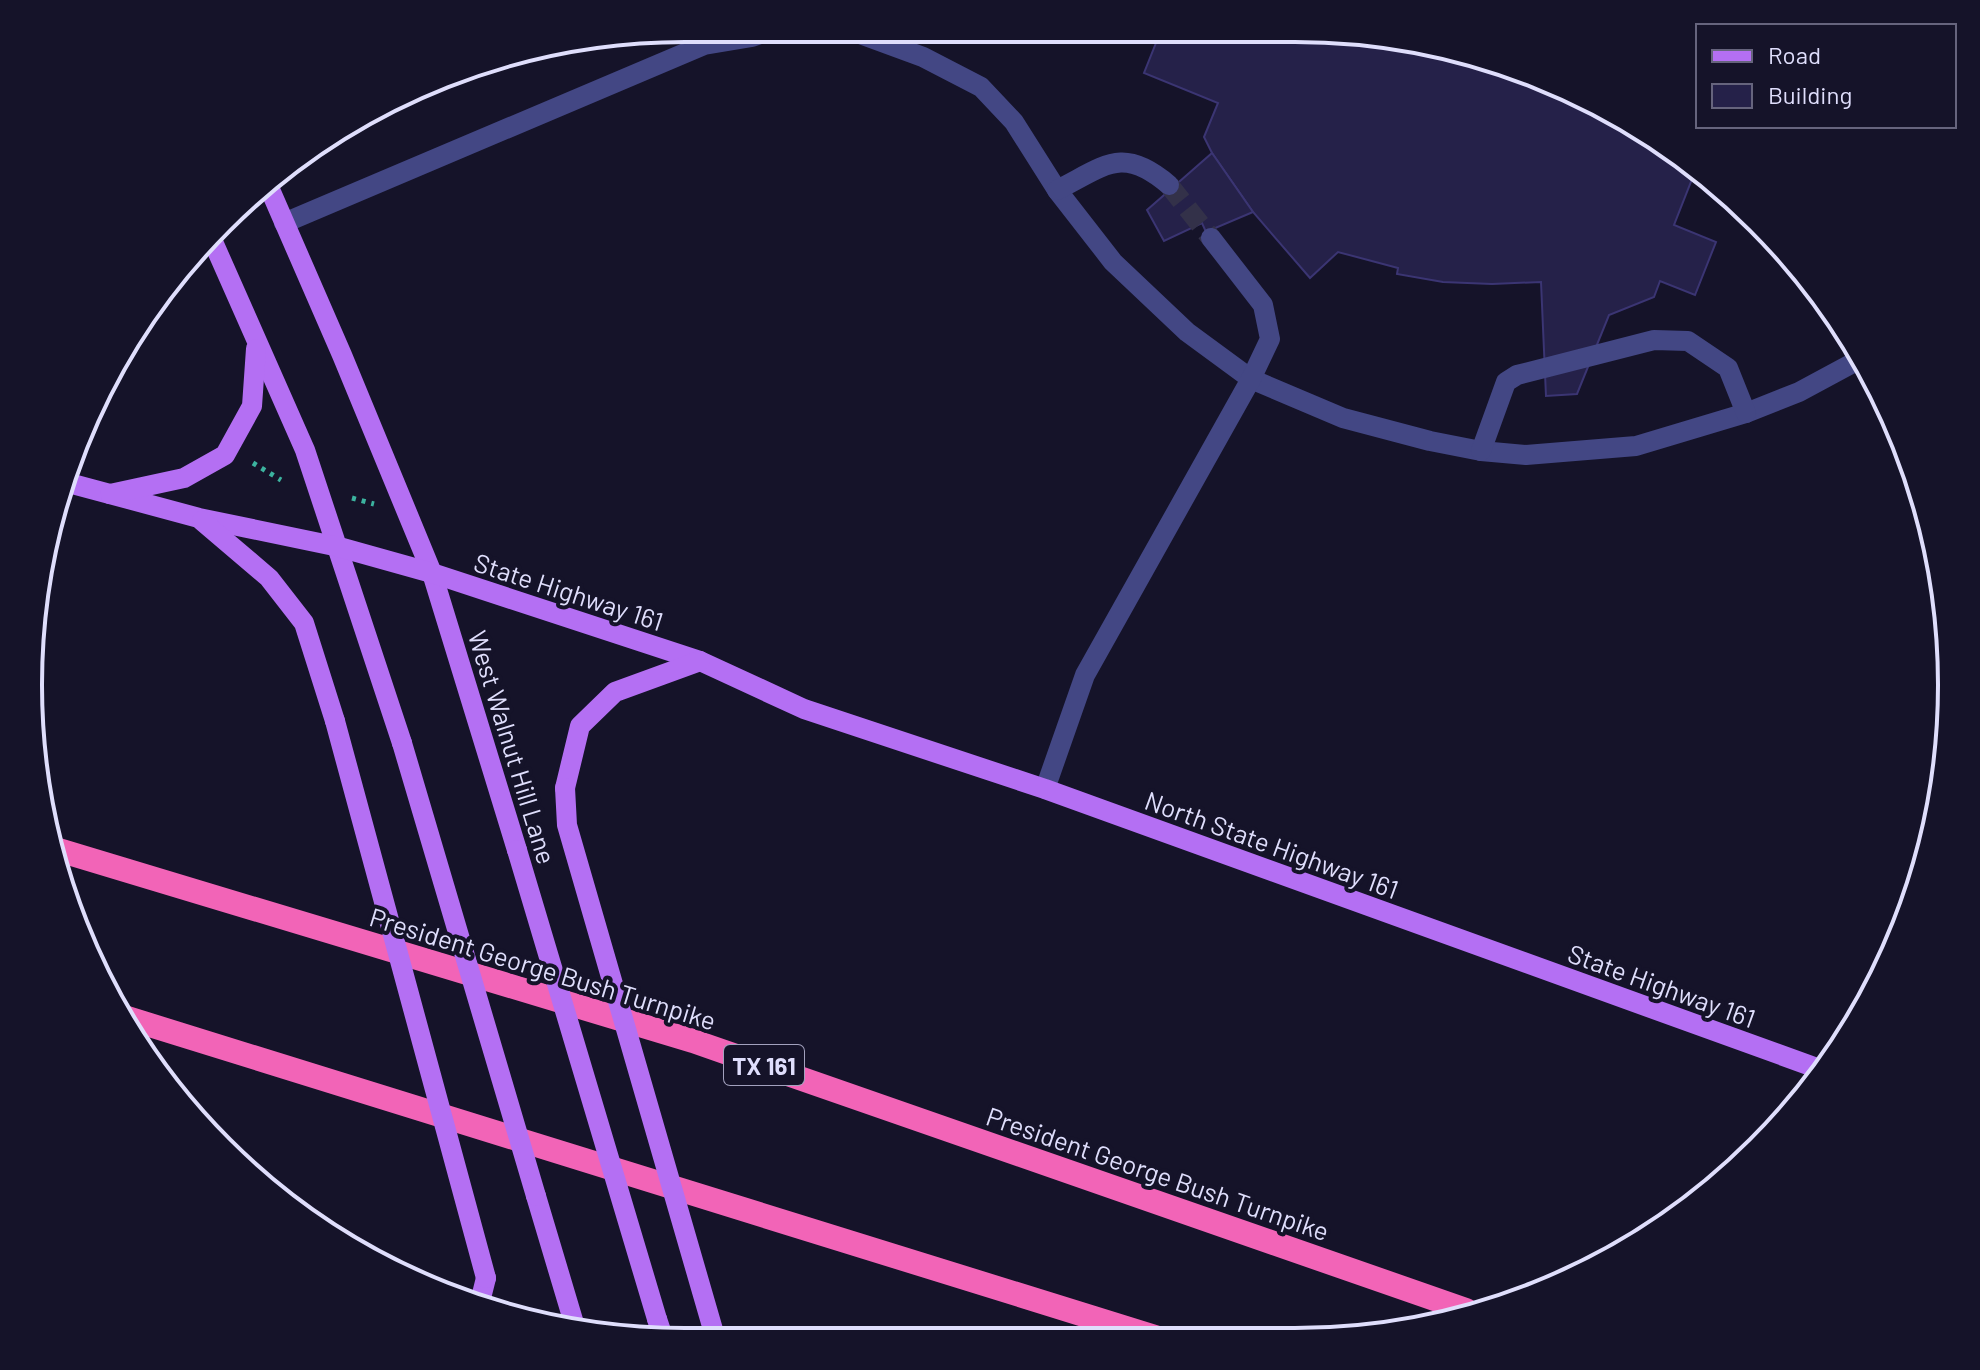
<svg xmlns="http://www.w3.org/2000/svg" width="1980" height="1370" font-family="Barlow,sans-serif">
  <style>
    .building { fill: #252149; stroke: #3b3573; stroke-width: 2 }
    .lines { fill: none; stroke-linecap: round; stroke-linejoin: round }
    .minor-tunnel { stroke: #333149; stroke-width: 20; stroke-dasharray: 20 10; stroke-linecap: butt }
    .path { stroke: #3cb39f; stroke-width: 5; stroke-dasharray: 4 6; stroke-linecap: butt }
    .minor { stroke: #434784; stroke-width: 20 }
    .major { stroke: #b46ff3; stroke-width: 20 }
    .highway { stroke: #f264b7; stroke-width: 24 }
    .major-bridge { stroke: #b46ff3; stroke-width: 20 }
    .labels { text-anchor: middle; dominant-baseline: central; stroke-width: 8; stroke-linejoin: round; paint-order: stroke }
    .shield { fill: #151329; stroke: #a2a1bd; stroke-width: 2 }
    .shield-label { font-size: 24px; font-weight: bold; fill: #dfdefc }
    .street-label { font-size: 26px; fill: #dfdefc; stroke: #151329 }
    .rim { fill: none; stroke: #dfdefc; stroke-width: 4 }
  </style>
  <rect width="100%" height="100%" fill="#151329"/>
  <g class="building">
    <path d="M1162,28h133l129,13 199,75 71,58 -20,51 42,17 -21,53 -35,-14 -6,16 -45,18 -32,79 -31,2 -5,-114 -49,2 -49,-2 -46,-8 1,-6 -60,-16 -28,26 -57,-66 -41,-59 -8,-16 14,-34 -74,-30z"/>
    <path d="M1212,153l41,59 -47,20 -4,-9 -38,18 -17,-31z"/>
  </g>
  <g class="lines">
    <path class="minor-tunnel" d="M1169,185l42,53"/>
    <g class="path">
      <path d="M253,463l28,17"/>
      <path d="M352,498l22,6"/>
    </g>
    <g class="minor">
      <path d="M844,28l79,29 58,30 33,35 43,68 56,72 74,70 64,47 92,39 87,23 51,10 45,4 110,-9 110,-33 53,-21 65,-35"/>
      <path d="M1057,190c48,-24 65,-45 112,-5"/>
      <path d="M284,223l420,-178 48,-8 24,-9"/>
      <path d="M1481,451l25,-69 11,-7 137,-35 34,1 40,27 18,45"/>
      <path d="M1045,789l40,-114 166,-296 19,-40 -7,-34 -52,-67"/>
    </g>
    <g class="major">
      <path d="M268,185l74,170 90,218 85,277"/>
      <path d="M210,235l95,215 97,293"/>
      <path d="M65,482l134,36 140,29 93,26 268,88 104,48 241,80 780,282"/>
      <path d="M110,494l74,-16 41,-23 27,-49 4,-57"/>
      <path d="M202,521l67,57 35,45 31,98"/>
      <path d="M565,788l15,-62 35,-34 85,-31"/>
      <path d="M536,1196l40,134"/>
      <path d="M479,1306l7,-28"/>
      <path d="M657,1319l7,21"/>
    </g>
    <g class="highway">
      <path d="M52,848l641,193 773,269"/>
      <path d="M124,1017l1034,321"/>
    </g>
    <g class="major-bridge">
      <path d="M335,721l151,557"/>
      <path d="M402,743l134,453"/>
      <path d="M565,788l2,37 149,515"/>
      <path d="M517,850l140,469"/>
    </g>
  </g>
  <g class="labels">
    <rect class="shield" x="724" y="1045" width="80" height="40" rx="6"/>
    <g class="shield-label">
      <text x="764" y="1065">TX 161</text>
    </g>
    <g class="street-label">
      <text transform="translate(569 591) rotate(18)">State Highway 161</text>
      <text transform="translate(513 747) rotate(73)">West Walnut Hill Lane</text>
      <text transform="translate(1272 844) rotate(20)">North State Highway 161</text>
      <text transform="translate(543 968) rotate(17)">President George Bush Turnpike</text>
      <text transform="translate(1662 985) rotate(20)">State Highway 161</text>
      <text transform="translate(1158 1173) rotate(19)">President George Bush Turnpike</text>
    </g>
  </g>
  <path d="M0 0H1980V1370H0ZM685 42H1295A643 643 0 0 1 1938 685V685A643 643 0 0 1 1295 1328H685A643 643 0 0 1 42 685V685A643 643 0 0 1 685 42Z" fill="#151329" fill-rule="evenodd"/>
  <path class="rim" d="M685 42H1295A643 643 0 0 1 1938 685V685A643 643 0 0 1 1295 1328H685A643 643 0 0 1 42 685V685A643 643 0 0 1 685 42Z"/>
  <rect x="1696" y="24" width="260" height="104" fill="#151329" stroke="#66647d" stroke-width="2"/>
  <rect x="1712" y="50" width="40" height="12" fill="#b46ff3" stroke="#66647d" stroke-width="2"/>
  <text x="1768" y="64" font-size="24" fill="#dfdefc">Road</text>
  <rect x="1712" y="84" width="40" height="24" fill="#252149" stroke="#66647d" stroke-width="2"/>
  <text x="1768" y="104" font-size="24" fill="#dfdefc">Building</text>
</svg>
